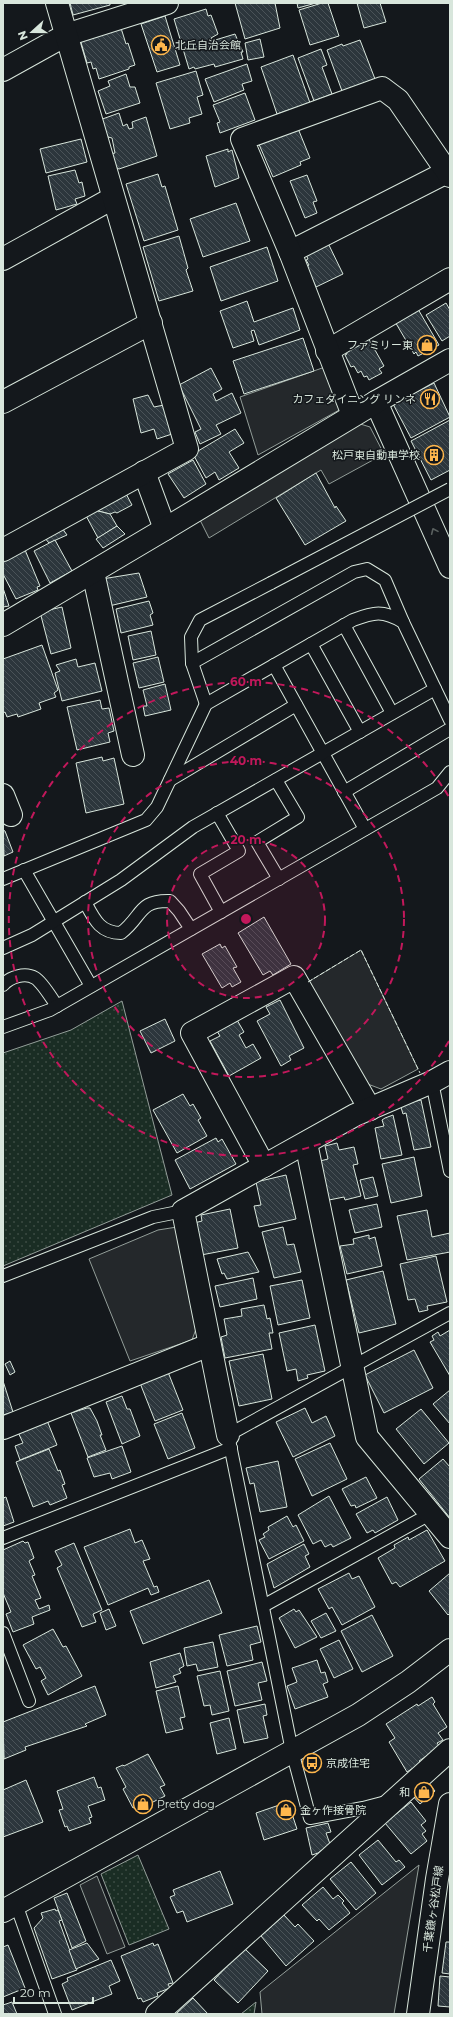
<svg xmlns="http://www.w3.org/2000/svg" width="453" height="2017" font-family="Montserrat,'Noto Sans JP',sans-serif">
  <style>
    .grass { fill: url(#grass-dots); stroke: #939e99 }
    .parking { fill: #24282b; stroke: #939e99 }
    .building { fill: url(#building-back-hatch); stroke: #d8e6dc }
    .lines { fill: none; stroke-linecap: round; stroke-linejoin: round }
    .lane-casing { stroke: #d8e6dc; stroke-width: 14 }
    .street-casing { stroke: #d8e6dc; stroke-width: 24 }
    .secondary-casing { stroke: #d8e6dc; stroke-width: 24 }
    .primary-casing { stroke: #d8e6dc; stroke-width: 24 }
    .lane { stroke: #14181c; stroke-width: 12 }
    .street { stroke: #14181c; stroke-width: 22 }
    .secondary { stroke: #14181c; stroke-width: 22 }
    .primary { stroke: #14181c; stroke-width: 22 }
    .lane-bridge-casing { stroke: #d8e6dc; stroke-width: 14; stroke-linecap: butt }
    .lane-bridge { stroke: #14181c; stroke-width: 12 }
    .fence { stroke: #d8e6dc; stroke-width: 1; stroke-dasharray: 5 2; stroke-linecap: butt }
    .oneway { stroke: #59605f }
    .ring { fill: none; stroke: #c2185b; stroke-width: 2; stroke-dasharray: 7 5 }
    .labels { text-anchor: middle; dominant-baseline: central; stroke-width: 3; stroke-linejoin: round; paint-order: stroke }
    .poi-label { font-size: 11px; fill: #d8e6dc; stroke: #14181c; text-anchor: start }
    .street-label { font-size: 11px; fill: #d8e6dc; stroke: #14181c }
    .centre { fill: #c2185b; stroke: #14181c; stroke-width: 2 }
    .ring-label { font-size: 12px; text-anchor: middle; font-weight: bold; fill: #c2185b; stroke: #14181c; stroke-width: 3; stroke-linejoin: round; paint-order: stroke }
  </style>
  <defs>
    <pattern id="grass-dots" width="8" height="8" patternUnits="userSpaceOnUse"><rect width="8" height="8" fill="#1a2d24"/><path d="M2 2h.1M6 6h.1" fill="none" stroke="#3b4b43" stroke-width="1.8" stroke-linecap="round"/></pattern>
    <pattern id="building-back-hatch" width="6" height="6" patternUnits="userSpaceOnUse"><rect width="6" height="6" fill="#2c363c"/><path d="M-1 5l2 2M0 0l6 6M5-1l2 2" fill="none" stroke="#4a5358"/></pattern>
  </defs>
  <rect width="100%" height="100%" fill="#14181c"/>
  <g class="grass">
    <path d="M122,1001l50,194 -169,71v-213l68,-23z"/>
    <path d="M138,1855l31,74 -40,16 -28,-71z"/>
    <path d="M256,2002l-2,12h-13z"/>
  </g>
  <g class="parking">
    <path d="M325,367l16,42 -83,46 -18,-58z"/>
    <path d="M354,422l16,5 14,27 -55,30 -8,-14 -112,68 -10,-20z"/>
    <path d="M361,950l57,119 -37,20 -16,-6 -57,-101z"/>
    <path d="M177,1227l19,102 -4,11 -62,21 -41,-102 69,-29z"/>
    <path d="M419,1865l-25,149h-132l-2,-22z"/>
    <path d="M97,1876l28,71 -18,7 -27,-69z"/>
  </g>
  <g class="building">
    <path d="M70,3h40v2l-37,10z"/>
    <path d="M235,3h40l5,25 -35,11z"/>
    <path d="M297,3h19l-18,5z"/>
    <path d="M322,3h6l11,33 -29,9 -11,-35z"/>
    <path d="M357,3h23l6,19 -22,6z"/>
    <path d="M206,9l2,7 3,-1 7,19 -7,4 1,3 23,-7 8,18h-2l2,7 -28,8 -1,-3 -19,5 -1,-2 -5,2 -15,-50z"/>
    <path d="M165,16l15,49 -23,7 -16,-48z"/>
    <path d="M121,28l5,16 2,-1 7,22 -6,2v2l-30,10 -3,-11 -3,1 -2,-7 -4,1 -7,-24z"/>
    <path d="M260,39l4,18 -16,3 -3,-17z"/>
    <path d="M360,40l15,39 -33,12 -15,-41 15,-6 1,2z"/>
    <path d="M321,49l6,16 -5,2 10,27 -18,7 -16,-43z"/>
    <path d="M293,55l17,48 -33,11 -16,-47z"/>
    <path d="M247,64l5,17 -10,3 2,6 -30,12 -9,-23z"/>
    <path d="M196,71l7,24 -6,2 5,17 -13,4 1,5 -20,6 -14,-46z"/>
    <path d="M126,74l4,13h5l5,16 -34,11 -8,-23 12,-5 -2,-5z"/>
    <path d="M245,93l10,27 -35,13 -3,-10 3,-1 -7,-17z"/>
    <path d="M119,113l4,13 4,-2 2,5 4,-1 -1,-6 14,-5 11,39 -38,13 -6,-3 -3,-12 5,-1 -3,-15 -4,-1 -4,-8 -7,-8z"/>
    <path d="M297,126l13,32 -10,4 1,3 -28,12 -15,-35z"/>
    <path d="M81,139l6,23 -41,11 -6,-24z"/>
    <path d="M228,149v3l4,-2 7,28 -24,9 -9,-31z"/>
    <path d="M75,170l4,13 3,-1 3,14 -10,3 2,5 -21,6 -8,-34z"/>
    <path d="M158,174l4,13 3,-1 13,44 -34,11 -18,-57z"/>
    <path d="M307,175l10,26 -4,1 4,11 -12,5 -15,-37z"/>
    <path d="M236,203l14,38 -47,16 -13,-38z"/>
    <path d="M179,236l9,32 -2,2 7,21 -34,10 -16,-54z"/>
    <path d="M326,239l17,35 -27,13 -10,-20 3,-2 -3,-5 2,-1 -4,-9z"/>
    <path d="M267,247l11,34 -57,20 -11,-34z"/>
    <path d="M247,301l7,21 39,-14 7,22 -41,15 -5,-15 -3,1 3,10 -21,7 -13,-37z"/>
    <path d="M446,303l4,7v26l-8,5 -16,-26z"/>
    <path d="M415,304l24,41 -21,11 -2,-4 -2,2 -20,-34z"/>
    <path d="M366,334l18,32 -5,3 3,4 -13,7 -2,-4 -3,1 -3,-6 -3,2 -4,-7 -3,1 -6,-12 2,-1 -4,-8z"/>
    <path d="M303,338l11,33 -70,23 -11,-33z"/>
    <path d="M211,368l11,21 -9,5 3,7 16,-8 9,20 -25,12 5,9 -21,10 -5,-12 6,-3 -22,-44z"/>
    <path d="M434,383l16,34 -39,21 -18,-34z"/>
    <path d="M148,395l6,12 10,-2 8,29 -15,5 -3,-10 -13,4 -8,-34z"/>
    <path d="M450,420v50l-19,10 -20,-39z"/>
    <path d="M235,429l9,14 -15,9 10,16 -20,12 -4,-8 -9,6 -13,-24z"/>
    <path d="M193,460l13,24 -22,14 -16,-24z"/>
    <path d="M316,473l19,35 1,-2 10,15 -41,24 -29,-47z"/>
    <path d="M123,488l9,17 -15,8 -2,-1 -5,2 -12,-3 3,-10z"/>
    <path d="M101,501l-3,10 12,3 7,12 -19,12 -14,-26z"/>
    <path d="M60,525l7,10 -18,8 -5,-6z"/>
    <path d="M117,526l8,8 -22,14 -7,-9z"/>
    <path d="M55,540l17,31 -22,12 -16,-32z"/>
    <path d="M23,545l17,41 -3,1 1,3 -22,9 -13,-25v-21z"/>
    <path d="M139,573l8,24 -38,9 -7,-27z"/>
    <path d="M3,588l6,18 -6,1z"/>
    <path d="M149,601l4,12 -3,2 3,10 -32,8 -5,-24z"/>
    <path d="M62,607l9,41 -20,6 -11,-42z"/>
    <path d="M151,631l5,24 -23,5 -5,-24z"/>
    <path d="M42,645l16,45 -4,3 2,4 -17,6 2,6 -23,8 -1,-3 -10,3 -2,-5 -2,1v-54z"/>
    <path d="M158,657l6,25 -25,6 -6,-25z"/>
    <path d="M76,659l2,8 17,-4 7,28 -40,10 -7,-28 5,-2 -4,-6z"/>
    <path d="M165,684l6,26 -26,6 -2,-10h4l-4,-16z"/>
    <path d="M100,700l2,9 7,-1 5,23 -6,2 2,9 -33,8 -10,-43z"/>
    <path d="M102,757l1,4 11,-3 10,46 -38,9 -10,-50z"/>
    <path d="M3,830l2,1 8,21 -9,4z"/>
    <path d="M264,917l27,47 -18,11 -3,-4 -7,4 -25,-42z"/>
    <path d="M220,944l2,4 3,-2 12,21 -4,1 8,14 -9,5 -2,-4 -8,5 -20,-34z"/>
    <path d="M280,1000l24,48 -15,8 2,4 -10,6 -24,-45 13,-7 -4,-7z"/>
    <path d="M165,1019l10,22 -24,12 -11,-22z"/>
    <path d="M237,1020l7,12 -5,3 7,13 7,-4 8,14 -32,18 -19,-35 10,-5 -3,-5z"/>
    <path d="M183,1094l7,12 3,-2 8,14 -3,2 9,16 -30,17 -24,-43z"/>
    <path d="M421,1100l10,47 -17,3 -8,-37 -3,1 -3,-10z"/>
    <path d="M393,1115l9,40 -21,4 -6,-31 9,-2 -2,-6 3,-2z"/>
    <path d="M216,1138l2,4 4,-3 14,25 -46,25 -15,-29z"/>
    <path d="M337,1143l2,7 15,-3 4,17 -5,1 8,31 -16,4 -1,-3 -15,3 -9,-39 8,-2 -3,-13z"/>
    <path d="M414,1157l8,39 -31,7 -9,-39z"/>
    <path d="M286,1175l10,44 -37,8 -5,-21 7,-1 -5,-23z"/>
    <path d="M373,1177l5,19 -13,3 -5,-19z"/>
    <path d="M377,1204l5,23 -27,6 -6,-23z"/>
    <path d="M230,1209l8,39 -37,7 -7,-32 8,-2 -1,-6z"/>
    <path d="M427,1210l5,27 18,-4v19l-43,8 -10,-44z"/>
    <path d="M283,1227l4,18 7,-1 7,28 -27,6 -12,-46z"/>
    <path d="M369,1235v4l6,-2 7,29 -35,8 -7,-28 14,-2 -1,-5z"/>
    <path d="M248,1252l11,20 -32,7 -3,-6 -2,1 -5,-15z"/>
    <path d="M436,1256l11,46 -20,4 1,4 -9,2 -4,-13 -7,1 -8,-36z"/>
    <path d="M383,1271l13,53 -37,9 -13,-53z"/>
    <path d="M253,1278l4,21 -37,8 -5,-21z"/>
    <path d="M302,1280l8,38 -32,7 -8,-39z"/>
    <path d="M264,1305l3,14 3,-1 3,15h-4l3,16 -47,9 -4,-21 6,-2 -3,-16 18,-3 -1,-7z"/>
    <path d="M315,1325l10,46 -18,4 1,3 -10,3 -2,-12 -9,2 -8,-38z"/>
    <path d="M450,1330v46l-20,-34 4,-2 -2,-4 6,-4 2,4z"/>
    <path d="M414,1350l19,38 -49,25 -19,-38z"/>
    <path d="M263,1354l9,45 -33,7 -10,-45z"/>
    <path d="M10,1361l5,11 -5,3 -5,-11z"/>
    <path d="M168,1372l15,38 -28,11 -15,-38z"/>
    <path d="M3,1381l10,31 -10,3z"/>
    <path d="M450,1390v34l-17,-20z"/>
    <path d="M122,1396l5,13h3l10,27 -18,8 -16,-42z"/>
    <path d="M87,1408h3l7,13 5,14h-2l6,15 -18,7 -17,-44z"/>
    <path d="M305,1408l7,15 14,-7 9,20 -42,21 -17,-35z"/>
    <path d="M421,1409l28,34 -25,21 -28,-35z"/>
    <path d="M182,1413l13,35 -27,11 -14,-35z"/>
    <path d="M46,1418l11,27 -37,15 -5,-14 8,-3 -6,-13z"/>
    <path d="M330,1443l17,36 -35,17 -17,-37z"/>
    <path d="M122,1446l9,26 -19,7 -2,-6 -16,4 -7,-19z"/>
    <path d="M49,1449l9,22 2,-1 5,14 -3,1 5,13 -17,7 -2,-4 -15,6 -17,-45z"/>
    <path d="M443,1459l7,8v51l-31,-39z"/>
    <path d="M278,1461l9,46 -27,5 -6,-29 -4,1 -4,-16z"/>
    <path d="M366,1477l11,21 -21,10 -1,-3 -4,1 -9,-17z"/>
    <path d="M329,1496l22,42 -18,9 -2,-3 -6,3 -4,-7 -8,4 -15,-29z"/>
    <path d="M6,1497l8,25 -11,4v-28z"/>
    <path d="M387,1497l11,23 -23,13 -2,-3 -6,3 -11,-19z"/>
    <path d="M287,1516l6,11 3,-2 8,16 -35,18 -10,-19 6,-3 -2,-3 6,-4 -1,-3z"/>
    <path d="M130,1529l5,14 7,-3 8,19 -7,2 11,26 3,-1 2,6 -8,3 -3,-7 -40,17 -24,-58z"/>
    <path d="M427,1530l18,31 -45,26 -4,-5 -4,2 -14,-26 17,-10 -1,-3 14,-8 1,3z"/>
    <path d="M23,1541l2,2 3,-1 6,16 -5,3 6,14 -3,1 9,22 -6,2 4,9 10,-4 1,5 -18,7 2,7 -21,8 -7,-18 5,-2 -8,-19v-43z"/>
    <path d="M74,1543l28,67 -9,4 3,8 -14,5 -25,-59 5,-3 -7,-14z"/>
    <path d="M304,1544l5,10 -4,2 5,11 -36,21 -7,-24z"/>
    <path d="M349,1573l3,6 7,-3 16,31 -33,18 -10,-18 -3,2 -11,-20z"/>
    <path d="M450,1573v40l-2,2 -19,-24z"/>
    <path d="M209,1580l13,33 -79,31 -13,-33z"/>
    <path d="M109,1609l7,17 -10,4 -6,-17z"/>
    <path d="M294,1609l2,3 3,-2 18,27 -22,11 -16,-30z"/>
    <path d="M326,1613l10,18 -15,7 -10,-17z"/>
    <path d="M372,1615l21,41 -31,16 -21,-41z"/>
    <path d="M257,1626l4,16 -11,3 3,15 -26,6 -8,-31z"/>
    <path d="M53,1629l10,18 3,-1 16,30 -34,19 -7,-14 5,-3 -6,-11 -4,2 -13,-24z"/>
    <path d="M339,1640l14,29 -19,9 -14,-29z"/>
    <path d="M213,1642l5,25 -20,4 -2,-7 -9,2 -3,-18z"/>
    <path d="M180,1653l4,13 -5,3 2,4 -8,3 3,6 -20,6 -6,-26z"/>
    <path d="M317,1660l4,13 4,-1 3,10 -5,2 5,13 -33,12 -8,-23 10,-4 -5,-14z"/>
    <path d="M262,1662l5,19 -9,2 4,17 -27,6 -8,-35z"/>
    <path d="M220,1671l9,40 -17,4 -2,-10 -6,1 -7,-30z"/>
    <path d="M95,1686l11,29 -21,9 2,2 -62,21 1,3 -22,9 -1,-37z"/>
    <path d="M178,1686l7,31 -5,1 3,11 -17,4 -10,-42z"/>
    <path d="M432,1697l3,5 -2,2 14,23 -9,6 5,7 -6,3 3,4 -21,14 2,2 -14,9 -18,-30 6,-4 -9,-14 31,-20 1,2z"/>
    <path d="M265,1704l2,11 -4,1 5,22 -24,5 -7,-33z"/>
    <path d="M229,1718l7,31 -19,5 -7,-31z"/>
    <path d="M148,1754l17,31 -5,2 5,9 -28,14 -2,-3 -2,1 -10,-19 3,-2 -10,-19 7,-3 1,1z"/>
    <path d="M94,1777l4,11 3,-1 4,13 -17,6 4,11 -3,1 2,5 -22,8 -2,-5 -2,1 -6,-17 4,-1 -6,-18z"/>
    <path d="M26,1780l17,42 -40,15v-47z"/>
    <path d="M427,1781l8,10 -15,13 -9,-10z"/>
    <path d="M288,1802l9,27 -33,11 -8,-27z"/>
    <path d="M411,1802l15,19 -5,4 5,6 -4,3 5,7 -16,13 -26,-31z"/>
    <path d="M328,1823l3,9 -5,1 4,11 -12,9 -6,2 -6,-27z"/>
    <path d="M378,1840l18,22 3,-2 6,7 -23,18 -23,-30z"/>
    <path d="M351,1862l25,31 -20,17 -26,-31z"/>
    <path d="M220,1871l13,33 -46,18 -4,-11 -6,2 -7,-16 5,-2 -2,-5z"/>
    <path d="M323,1887l10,12 5,-4 6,6 -2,2 8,10 -21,17 -10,-11 -2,2 -15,-16z"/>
    <path d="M67,1893l19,48 -14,7 -18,-50z"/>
    <path d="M55,1909l1,2 2,-1 4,10 -3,1 18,49 -25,9 -18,-51 9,-10 -2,-5z"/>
    <path d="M284,1915l11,12 3,-3 16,17 -28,25 -25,-30z"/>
    <path d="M446,1942h4v32l-8,-1z"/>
    <path d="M87,1943l12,16 -23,10 -7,-19z"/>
    <path d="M153,1943l1,3 4,-2 15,39 -5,1 2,4 -13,5 1,3 -15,6 -2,-4 -3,1 -17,-43z"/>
    <path d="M8,1945l17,43 -22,9v-50z"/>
    <path d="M244,1948l24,23 -30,32 -24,-23z"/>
    <path d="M111,1960l9,21 -11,5 3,8 -40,16 -10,-26 6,-3 -1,-3z"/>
    <path d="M440,1976l10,1v30l-12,-1z"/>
    <path d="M193,1998l15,16h-32z"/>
    <path d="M12,2002l5,12h-14v-9z"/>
  </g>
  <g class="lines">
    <defs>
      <g id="lane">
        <path d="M344,625l48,88"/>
        <path d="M311,644l49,88"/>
        <path d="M192,663l162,-91 13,-3 18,11 18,42"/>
        <path d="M274,665l91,164"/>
        <path d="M206,704l-14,-41 -1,-26 9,-17 71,-37"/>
        <path d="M170,780l126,-75"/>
        <path d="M276,780l22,37 -41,25 22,37"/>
        <path d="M344,792l106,-63"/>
        <path d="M217,813l22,38 -39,23 21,38"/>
        <path d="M24,870l67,116"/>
        <path d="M3,879l143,-59 11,-13 49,-103 147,-84c21,-8 30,-10 50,2l47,98"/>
        <path d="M85,902c9,17 15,31 36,31 22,-17 17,-33 49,-32l9,10 12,18"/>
        <path d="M3,948l29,-13 89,-55 72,-53 242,-138"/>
        <path d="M3,985c7,-8 22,-13 32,-7 7,4 17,21 22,28"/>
        <path d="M3,1027l47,-17 387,-222 13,-16"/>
        <path d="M432,1082l18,89"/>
        <path d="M3,1276l150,-59 30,-6"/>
        <path d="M3,1538l228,-90"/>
        <path d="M263,1606l167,-92"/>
        <path d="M3,1633l26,68"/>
        <path d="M386,1802l-23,6 -53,10 -18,-67 -64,-316 222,-122"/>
        <path d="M16,1904l39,110"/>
      </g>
      <g id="street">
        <path d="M3,70l63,-35 101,-32"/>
        <path d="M290,252l157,-80"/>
        <path d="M3,259l110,-61"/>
        <path d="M327,351l123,-72"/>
        <path d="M3,402l148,-79"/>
        <path d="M376,402l74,165"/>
        <path d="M353,415l-63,-163 -48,-113 140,-51 16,12 52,76"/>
        <path d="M144,472l21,57"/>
        <path d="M3,550l184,-101 -130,-446"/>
        <path d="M93,572l40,183"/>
        <path d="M3,625l162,-96 211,-127 74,-42"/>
        <path d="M3,795l8,20"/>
        <path d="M306,1143l61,294 83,100"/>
        <path d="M264,1166l-72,-133 102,-56 76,132"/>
        <path d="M3,1428l206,-83"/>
        <path d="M228,1435l-45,-224 172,-96 77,-33 18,-10"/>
        <path d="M157,2014l293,-264"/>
      </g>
      <path id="secondary" d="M3,1911l355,-196 50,-33 42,-32"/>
      <path id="primary" d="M418,2014l19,-135 13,-75"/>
    </defs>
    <use href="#lane" class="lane-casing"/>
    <use href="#street" class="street-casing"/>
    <use href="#secondary" class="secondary-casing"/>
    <use href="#primary" class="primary-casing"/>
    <use href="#lane" class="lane"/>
    <use href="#street" class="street"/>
    <use href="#secondary" class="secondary"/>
    <use href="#primary" class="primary"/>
    <defs>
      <path id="lane-bridge" d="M271,583l179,-94"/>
    </defs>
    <use href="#lane-bridge" class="lane-bridge-casing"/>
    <use href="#lane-bridge" class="lane-bridge"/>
    <path class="fence" d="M308,982l53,-32 59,123"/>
  </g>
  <defs><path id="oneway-chevron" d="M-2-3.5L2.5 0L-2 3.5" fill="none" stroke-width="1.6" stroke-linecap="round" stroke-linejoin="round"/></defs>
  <use class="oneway" href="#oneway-chevron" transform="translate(434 531) rotate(-114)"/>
  <circle cx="246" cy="919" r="79" fill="#c2185b" fill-opacity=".12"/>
  <g class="ring">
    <circle cx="246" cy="919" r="79"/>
    <circle cx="246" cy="919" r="158"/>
    <path d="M449 1041A237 237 0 1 1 449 797"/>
  </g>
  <defs>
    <symbol id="civic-ring" viewBox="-11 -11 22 22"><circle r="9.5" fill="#14181c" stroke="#ffb74d" stroke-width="1.5"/><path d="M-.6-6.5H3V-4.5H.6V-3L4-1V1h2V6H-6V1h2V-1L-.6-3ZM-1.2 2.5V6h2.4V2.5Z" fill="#ffb74d"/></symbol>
    <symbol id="shop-ring" viewBox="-11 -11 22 22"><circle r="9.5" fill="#14181c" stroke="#ffb74d" stroke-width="1.5"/><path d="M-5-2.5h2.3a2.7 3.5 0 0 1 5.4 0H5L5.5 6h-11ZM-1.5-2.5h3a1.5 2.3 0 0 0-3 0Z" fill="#ffb74d"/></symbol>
    <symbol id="restaurant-ring" viewBox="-11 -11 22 22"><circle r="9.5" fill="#14181c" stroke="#ffb74d" stroke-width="1.5"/><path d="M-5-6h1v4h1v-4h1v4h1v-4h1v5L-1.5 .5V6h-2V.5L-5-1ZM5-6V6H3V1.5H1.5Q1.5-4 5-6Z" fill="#ffb74d"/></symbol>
    <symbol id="building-ring" viewBox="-11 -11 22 22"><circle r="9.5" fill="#14181c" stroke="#ffb74d" stroke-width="1.5"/><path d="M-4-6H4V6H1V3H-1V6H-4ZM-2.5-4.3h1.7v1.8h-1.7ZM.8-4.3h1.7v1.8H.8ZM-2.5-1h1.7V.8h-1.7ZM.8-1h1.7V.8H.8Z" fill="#ffb74d"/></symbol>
    <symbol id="bus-ring" viewBox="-11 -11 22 22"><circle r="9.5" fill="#14181c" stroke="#ffb74d" stroke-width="1.5"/><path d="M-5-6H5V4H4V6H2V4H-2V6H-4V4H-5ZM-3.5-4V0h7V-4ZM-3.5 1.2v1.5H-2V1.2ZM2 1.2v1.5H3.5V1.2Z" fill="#ffb74d"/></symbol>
  </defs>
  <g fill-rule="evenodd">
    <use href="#civic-ring" x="150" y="34" width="22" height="22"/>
    <use href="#shop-ring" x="416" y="334" width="22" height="22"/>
    <use href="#restaurant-ring" x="419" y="388" width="22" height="22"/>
    <use href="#building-ring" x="423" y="444" width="22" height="22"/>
    <use href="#bus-ring" x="301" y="1752" width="22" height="22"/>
    <use href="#shop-ring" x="413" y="1781" width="22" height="22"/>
    <use href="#shop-ring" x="132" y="1793" width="22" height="22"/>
    <use href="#shop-ring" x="275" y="1799" width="22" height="22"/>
  </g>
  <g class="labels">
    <g class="poi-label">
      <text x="175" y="45">北丘自治会館</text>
      <text x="413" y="345" text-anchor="end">ファミリー東</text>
      <text x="416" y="399" text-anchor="end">カフェダイニング リンネ</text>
      <text x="420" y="455" text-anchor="end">松戸東自動車学校</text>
      <text x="326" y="1763">京成住宅</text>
      <text x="410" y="1792" text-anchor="end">和</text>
      <text x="157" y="1804">Pretty dog</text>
      <text x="300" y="1810">金ヶ作接骨院</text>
    </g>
    <g class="street-label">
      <text transform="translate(433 1909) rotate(-82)">千葉鎌ヶ谷松戸線</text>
    </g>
  </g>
  <circle cx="246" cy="919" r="6" class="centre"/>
  <g class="ring-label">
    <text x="246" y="686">60 m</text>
    <text x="246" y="765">40 m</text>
    <text x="246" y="844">20 m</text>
  </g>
  <rect width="453" height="2017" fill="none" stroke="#d8e6dc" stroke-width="8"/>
  <g transform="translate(32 32) rotate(249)" stroke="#14181c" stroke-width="3" paint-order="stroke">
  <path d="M0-3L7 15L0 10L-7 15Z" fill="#d8e6dc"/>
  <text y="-6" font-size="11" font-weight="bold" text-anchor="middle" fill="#d8e6dc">N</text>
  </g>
  <path d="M14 1997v6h79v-6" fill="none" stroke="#d8e6dc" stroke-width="2"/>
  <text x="20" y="1997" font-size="12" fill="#d8e6dc" stroke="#14181c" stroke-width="3" paint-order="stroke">20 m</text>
</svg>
